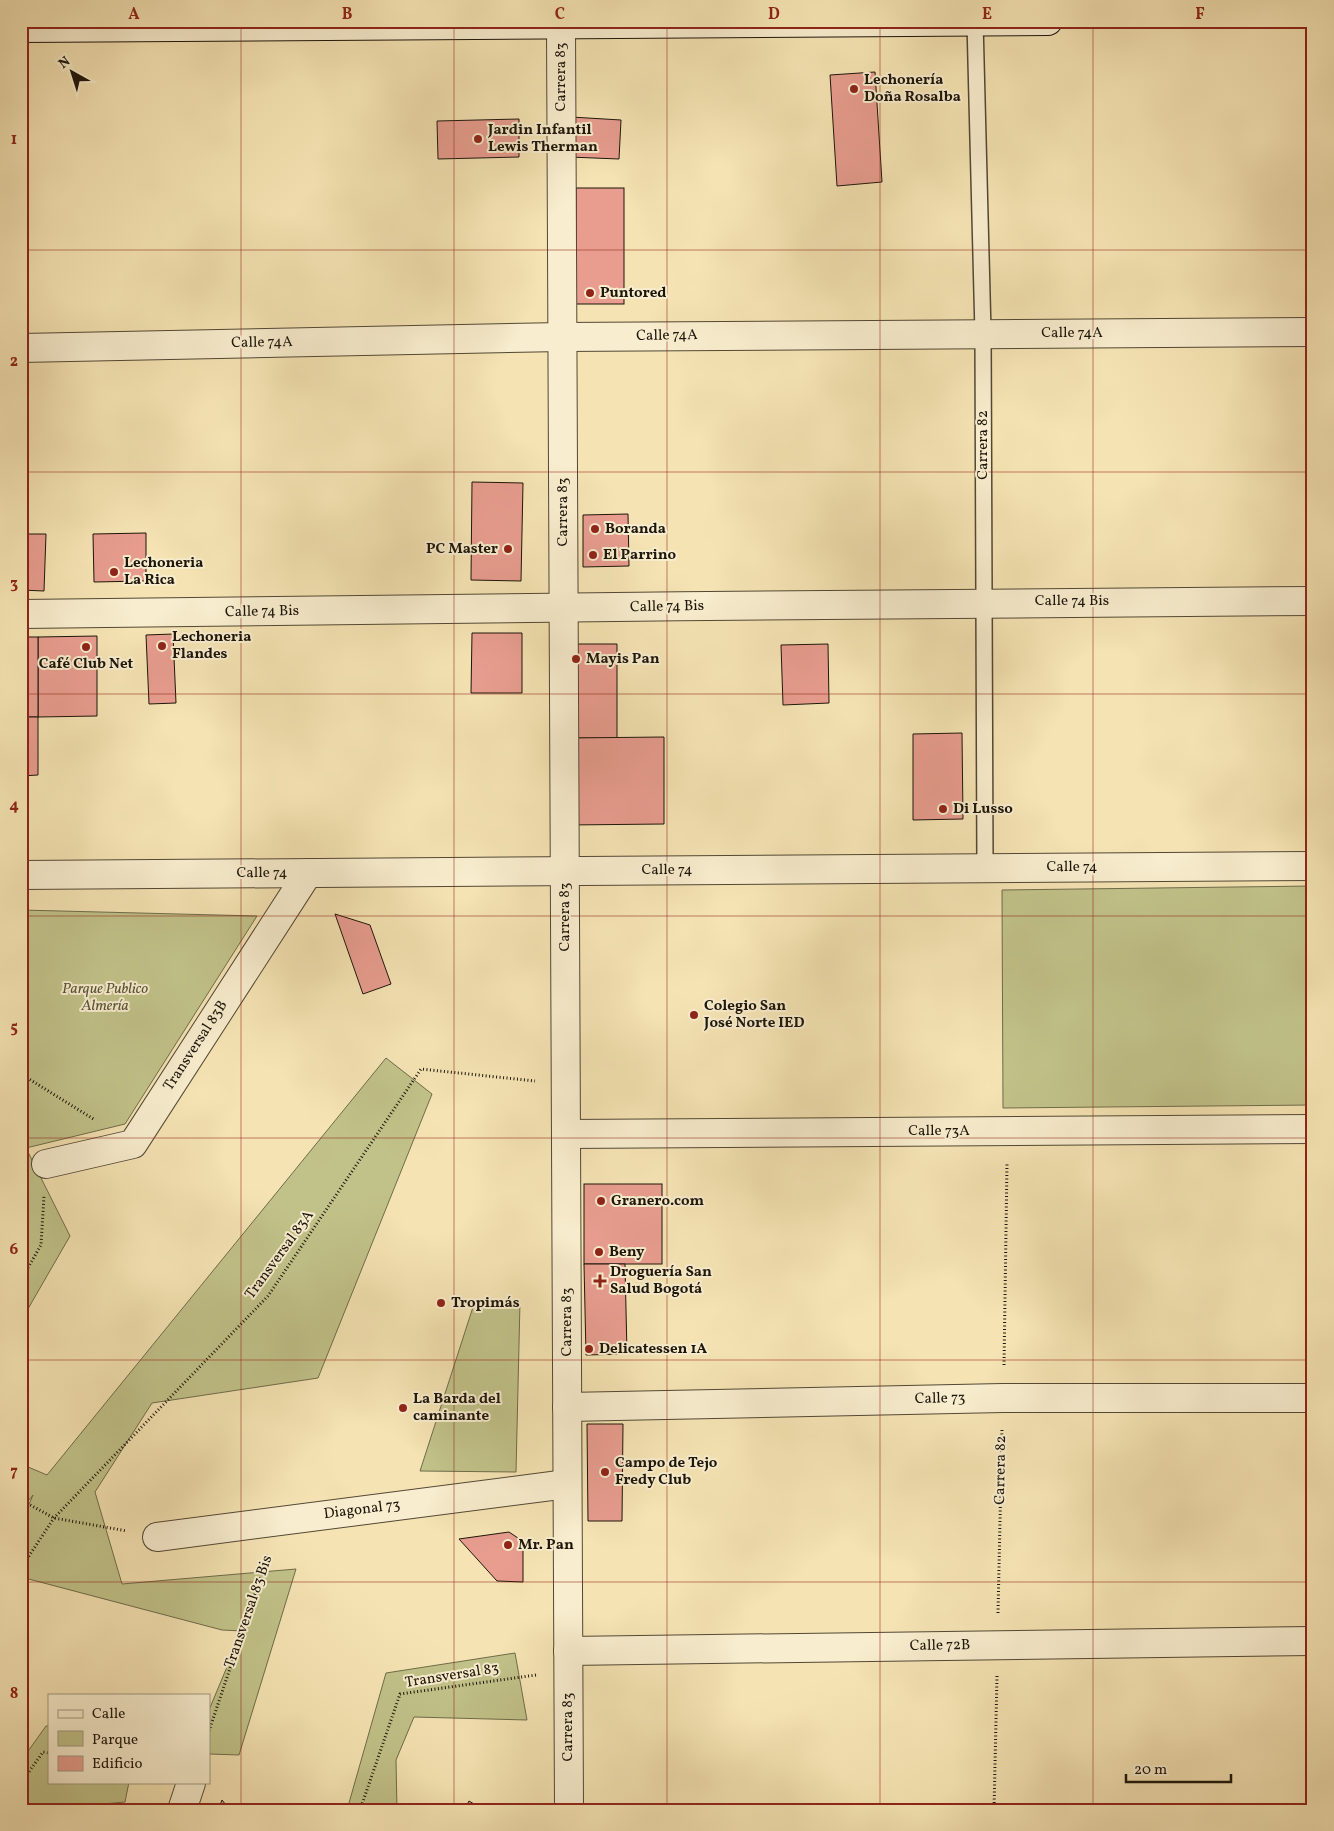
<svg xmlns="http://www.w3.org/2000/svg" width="1334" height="1831" font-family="Vollkorn,serif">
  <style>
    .green { fill: #c1c289; stroke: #6e6c4a }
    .building { fill: #e89d8f; stroke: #1c150a }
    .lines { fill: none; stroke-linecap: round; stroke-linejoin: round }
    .lane-casing { stroke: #524834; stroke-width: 18 }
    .street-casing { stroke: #524834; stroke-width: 30 }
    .secondary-casing { stroke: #1c150a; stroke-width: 30 }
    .path { stroke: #1c150a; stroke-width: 3; stroke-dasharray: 1 2.5; stroke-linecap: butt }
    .lane { stroke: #f8edce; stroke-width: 15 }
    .street { stroke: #f8edce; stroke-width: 28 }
    .secondary { stroke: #f8edce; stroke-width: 28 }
    .grid { fill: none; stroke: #8f2418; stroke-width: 1; stroke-opacity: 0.55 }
    .poi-dot { fill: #8f2418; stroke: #f8edce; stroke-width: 2 }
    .labels { text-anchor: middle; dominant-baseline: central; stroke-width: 4; stroke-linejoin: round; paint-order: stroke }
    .street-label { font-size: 15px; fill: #1c150a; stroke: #f8edce }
    .poi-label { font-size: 15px; font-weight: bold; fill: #1c150a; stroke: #f8edce; text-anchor: start }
    .park-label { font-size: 15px; font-style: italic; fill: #565236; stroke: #f8edce }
    .neatline { fill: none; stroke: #8f2418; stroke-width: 2 }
    .grid-label { font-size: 16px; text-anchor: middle; font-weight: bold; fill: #8f2418 }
  </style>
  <rect width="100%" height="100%" fill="#f5e3b3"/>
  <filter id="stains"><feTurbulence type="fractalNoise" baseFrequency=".004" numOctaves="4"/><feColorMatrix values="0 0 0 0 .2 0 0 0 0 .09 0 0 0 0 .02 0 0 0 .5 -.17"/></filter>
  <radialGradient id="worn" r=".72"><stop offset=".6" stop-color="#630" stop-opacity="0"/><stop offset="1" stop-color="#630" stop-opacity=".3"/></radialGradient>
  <g class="green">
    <path d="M1313,886v219l-310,3 -1,-218z"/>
    <path d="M21,910l236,6 -132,208 -99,24 44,88 -49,85z"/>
    <path d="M386,1058l46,36 -114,284 -166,25 -57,89 27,92 174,-15 -57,186 -30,-1v-44l33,-79 -20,-1 -201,-53v-54l12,-28 -12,15v-46l26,11z"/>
    <path d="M520,1302l-4,170 -96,-1 53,-164z"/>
    <path d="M515,1653l12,67 -113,-3 -18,43 1,50h-50l39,-137z"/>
    <path d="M46,1726h3v56h80l-4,20 -65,6 -1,2h-38v-49z"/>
  </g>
  <g class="building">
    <path d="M875,72l7,110 -45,4 -7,-111z"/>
    <path d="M571,117l50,3 -2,39 -50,-2z"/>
    <path d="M519,119v38l-81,2 -1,-38z"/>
    <rect x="576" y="188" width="48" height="116"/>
    <path d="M472,482l51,1 -2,98 -50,-1z"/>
    <path d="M628,514l1,52 -46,1v-52z"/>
    <path d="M146,533v48l-52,1 -1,-48z"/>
    <path d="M21,534h25l-2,57 -23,-1z"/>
    <path d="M472,633h50v60h-51z"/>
    <path d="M173,634l3,69 -27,1 -3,-69z"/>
    <path d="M97,636v80l-59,1v-80z"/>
    <rect x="21" y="637" width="17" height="80"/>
    <path d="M566,644h51v94h-49z"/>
    <path d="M828,644l1,59 -46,2 -2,-60z"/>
    <path d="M21,717h17v58l-17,1z"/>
    <path d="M962,733l1,86 -50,1v-86z"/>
    <path d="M664,737v87l-96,1v-87z"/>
    <path d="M335,914l35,11 21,59 -28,10z"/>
    <rect x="584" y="1184" width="78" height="80"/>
    <path d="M584,1264h41l2,90 -41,1z"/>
    <path d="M587,1424h36l-1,97h-34z"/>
    <path d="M509,1532l9,6 5,8v36l-26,-1 -38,-42z"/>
    <path d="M222,1800l8,10h-12z"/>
    <path d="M469,1801l15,9h-20z"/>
  </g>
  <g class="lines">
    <defs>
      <path id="lane" d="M975,22l8,311 2,535"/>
      <g id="street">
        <path d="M561,25l8,1785"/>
        <path d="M21,348l541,-11 751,-5"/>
        <path d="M21,614c431,-4 861,-12 1292,-13"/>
        <path d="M21,875l1292,-9"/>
        <path d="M566,1134l747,-5"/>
        <path d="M46,1164l87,-20 175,-271"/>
        <path d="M567,1407l436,-9h310"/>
        <path d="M157,1537l410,-53"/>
        <path d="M568,1651l745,-10"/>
        <path d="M182,1810l9,-27"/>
      </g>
      <path id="secondary" d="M21,28l1027,-7"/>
    </defs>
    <use href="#lane" class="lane-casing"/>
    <use href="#street" class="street-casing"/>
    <use href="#secondary" class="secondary-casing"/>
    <g class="path">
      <path d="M21,1074l74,46"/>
      <path d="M21,1280l20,-35 3,-49"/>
      <path d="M1004,1365l3,-201"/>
      <path d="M21,1500l33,18 73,13"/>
      <path d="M21,1568l33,-50 214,-222 153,-227 114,12"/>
      <path d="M998,1613l4,-184"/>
      <path d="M209,1731l59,-176"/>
      <path d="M21,1783l22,-31 6,1"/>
      <path d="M360,1810l40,-116 136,-19"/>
      <path d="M994,1810l3,-134"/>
    </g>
    <use href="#lane" class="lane"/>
    <use href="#street" class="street"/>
    <use href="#secondary" class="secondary"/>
  </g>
  <path class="grid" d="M241,21v1789M454,21v1789M667,21v1789M880,21v1789M1093,21v1789M21,250h1292M21,472h1292M21,694h1292M21,916h1292M21,1138h1292M21,1360h1292M21,1582h1292"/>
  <g class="poi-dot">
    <circle cx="854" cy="89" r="5"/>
    <circle cx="478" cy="139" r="5"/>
    <circle cx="590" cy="293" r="5"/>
    <circle cx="595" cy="529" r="5"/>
    <circle cx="508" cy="549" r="5"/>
    <circle cx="593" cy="555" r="5"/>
    <circle cx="114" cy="572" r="5"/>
    <circle cx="162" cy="646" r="5"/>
    <circle cx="86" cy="647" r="5"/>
    <circle cx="576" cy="659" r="5"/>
    <circle cx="943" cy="809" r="5"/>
    <circle cx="694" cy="1015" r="5"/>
    <circle cx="601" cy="1201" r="5"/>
    <circle cx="599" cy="1252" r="5"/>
    <path d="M597.5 1273.5h5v5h5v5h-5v5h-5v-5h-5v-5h5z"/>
    <circle cx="441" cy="1303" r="5"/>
    <circle cx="589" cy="1349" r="5"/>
    <circle cx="403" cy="1408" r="5"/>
    <circle cx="605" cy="1472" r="5"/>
    <circle cx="508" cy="1545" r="5"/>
  </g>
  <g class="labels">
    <g class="street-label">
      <text transform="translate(561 77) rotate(-90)">Carrera 83</text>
      <text x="1072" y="333">Calle 74A</text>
      <text transform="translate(667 336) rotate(-1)">Calle 74A</text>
      <text transform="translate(262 343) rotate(-1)">Calle 74A</text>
      <text transform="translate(983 445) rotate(-90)">Carrera 82</text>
      <text transform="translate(563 512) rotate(-90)">Carrera 83</text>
      <text x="1072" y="601">Calle 74 Bis</text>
      <text transform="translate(667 607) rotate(-1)">Calle 74 Bis</text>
      <text transform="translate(262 612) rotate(-1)">Calle 74 Bis</text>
      <text x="1072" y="867">Calle 74</text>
      <text x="667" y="870">Calle 74</text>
      <text x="262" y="873">Calle 74</text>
      <text transform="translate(565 917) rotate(-90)">Carrera 83</text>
      <text transform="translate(196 1046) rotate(-57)">Transversal 83B</text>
      <text x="939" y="1131">Calle 73A</text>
      <text transform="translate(280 1255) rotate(-54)">Transversal 83A</text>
      <text transform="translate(567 1322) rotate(-90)">Carrera 83</text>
      <text transform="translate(940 1399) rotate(-1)">Calle 73</text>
      <text transform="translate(1001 1470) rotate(-89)">Carrera 82</text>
      <text transform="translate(362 1510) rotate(-7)">Diagonal 73</text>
      <text transform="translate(249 1612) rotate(-71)">Transversal 83 Bis</text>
      <text transform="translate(940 1646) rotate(-1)">Calle 72B</text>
      <text transform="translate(452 1676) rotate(-9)">Transversal 83</text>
      <text transform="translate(568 1727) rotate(-90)">Carrera 83</text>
    </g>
    <g class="poi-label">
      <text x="864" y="80">Lechonería<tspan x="864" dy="17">Doña Rosalba</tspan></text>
      <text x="488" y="130">Jardin Infantil<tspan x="488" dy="17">Lewis Therman</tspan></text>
      <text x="600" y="293">Puntored</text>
      <text x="605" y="529">Boranda</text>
      <text x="498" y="549" text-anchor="end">PC Master</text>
      <text x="603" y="555">El Parrino</text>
      <text x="124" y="563">Lechoneria<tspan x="124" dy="17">La Rica</tspan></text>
      <text x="172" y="637">Lechoneria<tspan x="172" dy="17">Flandes</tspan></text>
      <text x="586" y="659">Mayis Pan</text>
      <text x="86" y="664" text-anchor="middle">Café Club Net</text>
      <text x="953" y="809">Di Lusso</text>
      <text x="704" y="1006">Colegio San<tspan x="704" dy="17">José Norte IED</tspan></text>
      <text x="611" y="1201">Granero.com</text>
      <text x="609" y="1252">Beny</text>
      <text x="610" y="1272">Droguería San<tspan x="610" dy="17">Salud Bogotá</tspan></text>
      <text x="451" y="1303">Tropimás</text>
      <text x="599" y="1349">Delicatessen 1A</text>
      <text x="413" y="1399">La Barda del<tspan x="413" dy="17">caminante</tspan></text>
      <text x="615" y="1463">Campo de Tejo<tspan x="615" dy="17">Fredy Club</tspan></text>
      <text x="518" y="1545">Mr. Pan</text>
    </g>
    <g class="park-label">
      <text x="105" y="989">Parque Publico<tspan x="105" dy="17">Almería</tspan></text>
    </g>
  </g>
  <rect width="1334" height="1831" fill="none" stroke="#f5e3b3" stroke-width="55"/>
  <rect x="48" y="1694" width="162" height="90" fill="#f8edce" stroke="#a09780"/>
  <rect x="58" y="1710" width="25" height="8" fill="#f8edce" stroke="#a09780"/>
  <text x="92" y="1718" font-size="15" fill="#1c150a">Calle</text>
  <rect x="58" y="1731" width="25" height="15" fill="#c1c289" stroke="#a09780"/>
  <text x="92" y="1744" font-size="15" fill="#1c150a">Parque</text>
  <rect x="58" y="1756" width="25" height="15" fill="#e89d8f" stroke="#a09780"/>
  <text x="92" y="1768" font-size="15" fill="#1c150a">Edificio</text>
  <g transform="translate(72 72) rotate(321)" stroke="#f8edce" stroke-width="4" paint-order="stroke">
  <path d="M0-4L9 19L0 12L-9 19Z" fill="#1c150a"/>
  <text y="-8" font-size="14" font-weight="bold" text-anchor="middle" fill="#1c150a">N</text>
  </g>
  <path d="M1126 1774v8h105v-8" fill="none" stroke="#1c150a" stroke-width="2.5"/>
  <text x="1134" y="1774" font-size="15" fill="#1c150a" stroke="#f8edce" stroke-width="4" paint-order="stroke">20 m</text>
  <rect x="28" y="28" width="1278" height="1776" class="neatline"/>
  <g class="grid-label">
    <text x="134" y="19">A</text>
    <text x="347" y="19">B</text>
    <text x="560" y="19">C</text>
    <text x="774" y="19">D</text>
    <text x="987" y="19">E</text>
    <text x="1200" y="19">F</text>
    <text x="14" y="144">1</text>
    <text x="14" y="366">2</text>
    <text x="14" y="588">3</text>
    <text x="14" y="810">4</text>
    <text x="14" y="1032">5</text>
    <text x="14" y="1254">6</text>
    <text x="14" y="1476">7</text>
    <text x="14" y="1698">8</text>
  </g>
  <rect width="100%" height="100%" filter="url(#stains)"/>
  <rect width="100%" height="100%" fill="url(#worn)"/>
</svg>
